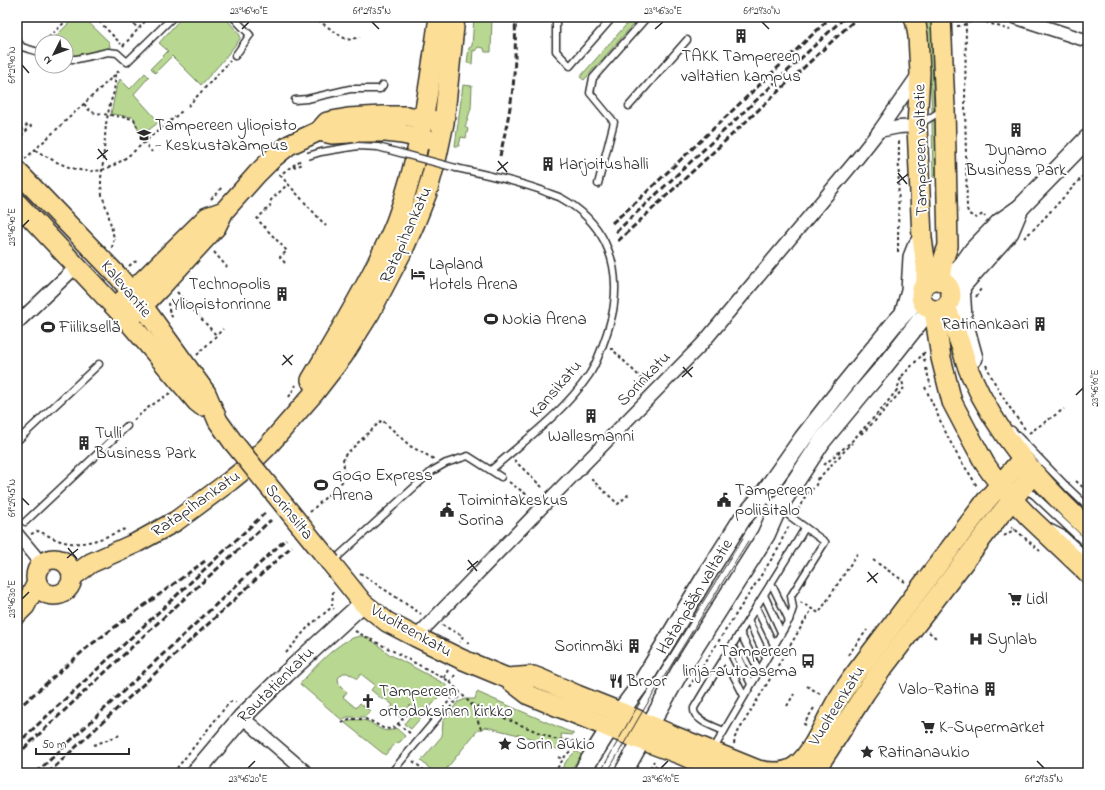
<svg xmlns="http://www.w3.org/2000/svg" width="1105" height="790" font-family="'Indie Flower',sans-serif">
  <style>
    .green { fill: #b8d891; stroke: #72825e }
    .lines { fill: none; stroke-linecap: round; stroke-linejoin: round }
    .lane-casing { stroke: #2b2b2b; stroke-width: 9 }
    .street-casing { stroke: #2b2b2b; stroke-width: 15 }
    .secondary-casing { stroke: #2b2b2b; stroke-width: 20 }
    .primary-casing { stroke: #2b2b2b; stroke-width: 22 }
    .path { stroke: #2b2b2b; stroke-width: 2; stroke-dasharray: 3 3; stroke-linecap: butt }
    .lane { stroke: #fff; stroke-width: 6 }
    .street { stroke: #fff; stroke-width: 12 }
    .secondary { stroke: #fff; stroke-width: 17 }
    .primary { stroke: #fdde96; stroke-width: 19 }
    .tram { stroke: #2b2b2b; stroke-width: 1 }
    .rail { stroke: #2b2b2b; stroke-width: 3; stroke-dasharray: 6 3; stroke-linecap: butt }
    .lane-bridge-casing { stroke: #2b2b2b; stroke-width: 9; stroke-linecap: butt }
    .primary-bridge-casing { stroke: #2b2b2b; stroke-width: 22; stroke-linecap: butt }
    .lane-bridge { stroke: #fff; stroke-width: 6 }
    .primary-bridge { stroke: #fdde96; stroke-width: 19 }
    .ticks { fill: none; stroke: #2b2b2b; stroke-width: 1.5 }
    .labels { text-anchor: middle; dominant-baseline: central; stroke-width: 4; stroke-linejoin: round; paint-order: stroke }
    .poi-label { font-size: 17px; fill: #2b2b2b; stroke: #fff; text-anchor: start }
    .street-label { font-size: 17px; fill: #2b2b2b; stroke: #fff }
    .neatline { fill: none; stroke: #2b2b2b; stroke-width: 1.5 }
    .ticks-label { font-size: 10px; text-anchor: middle; fill: #2b2b2b }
  </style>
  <rect width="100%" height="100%" fill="#fff"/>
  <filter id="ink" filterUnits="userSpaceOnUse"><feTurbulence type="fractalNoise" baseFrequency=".025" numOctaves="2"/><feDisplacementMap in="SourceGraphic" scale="8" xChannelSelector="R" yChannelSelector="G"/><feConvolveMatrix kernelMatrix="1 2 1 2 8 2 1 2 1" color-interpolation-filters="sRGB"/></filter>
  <g filter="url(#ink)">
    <g class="green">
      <path d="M83,17l26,25 1,5 -2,2 -30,7 -12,-1v-13h-15l1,-2 20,-20z"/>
      <path d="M182,17h43l15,18v4l-20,25 -19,21 -29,-29 -17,17 -4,-5 17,-17 -9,-8z"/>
      <path d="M474,17h18l-1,35h-6l-1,-4 -6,-1 -3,4 -2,-1 -1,14 -5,-1 2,-15 3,-2z"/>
      <path d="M633,17h7l-56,63 -4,-3z"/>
      <path d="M923,18l8,2 3,91h-2l-4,-72z"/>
      <path d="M145,73l4,4 -15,17 25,28 -18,14 -8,-19 -22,-3 5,-25 4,-10 10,10z"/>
      <path d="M463,85l9,1 -1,22 -6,19 3,2 -2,9 -5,-1 -2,9h-4z"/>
      <path d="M932,121h3l1,57 -3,-1z"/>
      <path d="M360,636l9,2 20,16 54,29 4,3 -9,12 -27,31 -7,-5 12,-15 -6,-4 -10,12 -10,-8 3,-4 -9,-7 -1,2 -12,-10 4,-5 -14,-11 -4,5 -6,-5 -1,1 -2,-2h-5l-5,5 1,6 2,2 -1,1 7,5 -4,5 13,11 4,-5 10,8 -5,6h-18l-5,3 -42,-36c12,-14 31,-35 48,-44 4,-2 8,-3 12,-4z"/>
      <path d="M477,692l88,38 8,3v2l-12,-1 1,9 3,5 -3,3 -35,-14 -41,-10 -9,4 -34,42h-8l-14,-12 21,-25 1,-15 15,-19 8,-3h9z"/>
      <path d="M349,720c6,0 15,-1 20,2 10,5 15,13 27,6l9,8 -5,6 -4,1 -11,12 -40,-32z"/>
      <path d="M576,751l6,4 -14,18h-9l8,-13z"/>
    </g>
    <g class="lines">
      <defs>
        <g id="lane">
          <path d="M233,17l17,18 -15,21"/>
          <path d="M556,17v34l14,15 43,-49"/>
          <path d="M17,41l5,6 20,6"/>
          <path d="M66,59h11l31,-7 9,1 10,9 46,-45"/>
          <path d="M295,100l12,-1 43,-10h30l3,-4"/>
          <path d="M629,106l58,-66"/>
          <path d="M920,124l21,-13"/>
          <path d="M456,168c28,6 57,12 85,22 6,3 14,5 20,8 40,22 59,60 53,106 -1,10 -4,20 -7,29 -5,15 -10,30 -18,42 -26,38 -64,65 -98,95"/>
          <path d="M598,184l16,-62 -24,-29 3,-15 54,-61"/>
          <path d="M1012,430l55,57 21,20"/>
          <path d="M17,441l82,-77"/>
          <path d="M1023,491h4l7,4 54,51"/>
          <path d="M25,522l102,-96"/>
          <path d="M1051,528l12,6 25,23"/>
          <path d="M332,562l100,-91 14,-8 22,-7 33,21"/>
          <path d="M771,583l18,37"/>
          <path d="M764,595l17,37"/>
          <path d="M756,607l18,38"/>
          <path d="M748,620l18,38"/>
          <path d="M740,632l19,39"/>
          <path d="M732,645l19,39"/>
          <path d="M724,657l20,39"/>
          <path d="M724,731c-9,-4 -32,-11 -30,-23 36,-61 75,-120 111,-180"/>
          <path d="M713,750l76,-130 4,-12 -2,-12 34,-54 -61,-45"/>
          <path d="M391,773l47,-56"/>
        </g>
        <g id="street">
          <path d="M1014,17l74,24"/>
          <path d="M879,131l20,-4 18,-1"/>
          <path d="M17,323l60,-57"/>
          <path d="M17,534l25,30"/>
          <path d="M416,637l130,-134 156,-159 155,-185 22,-28 39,-56"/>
          <path d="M242,717l65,56"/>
        </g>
        <g id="secondary">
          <path d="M944,282l9,-7 10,-11 10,-14 27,-28 20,-14 68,-70"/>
          <path d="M961,286l2,32 11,40"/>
          <path d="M951,298l59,-66 10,-24"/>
          <path d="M904,312l6,-21 2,-34 4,-10 6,-9"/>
          <path d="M195,773l47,-56 44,-43 77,-71"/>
          <path d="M582,773l6,-11 32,-50 21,-28 63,-105 38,-60 20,-23 41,-58 39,-50 52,-64 27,-29"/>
          <path d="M623,773l60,-107 83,-131 12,-27 44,-67 42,-51 18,-21 38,-48 11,-11"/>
        </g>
        <g id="primary">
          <path d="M914,17l2,7 2,12 2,37 -3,53 5,112 4,28v17"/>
          <path d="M941,17l4,91 3,138c-4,11 -8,22 -7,35"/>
          <path d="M319,131l13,3 36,-2h18l16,2 29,6"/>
          <path d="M17,171l101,105 25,30 63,87 12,28 15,21"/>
          <path d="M17,203l111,118 69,81 5,4"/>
          <circle cx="936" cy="295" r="15"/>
          <path d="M122,301l85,-84 17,-6"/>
          <path d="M946,307c6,14 11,28 16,42 3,9 5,18 9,26 26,60 70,109 117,153"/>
          <path d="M934,310l7,48 11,44 20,38 13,24 7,10 20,25 17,18 59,56"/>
          <path d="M128,321l31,-32 57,-62 8,-16 33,-37 16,-16 16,-13 30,-14 8,-9 21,-4 34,-2h25l30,5"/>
          <path d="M311,380c23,-39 47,-78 67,-119 7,-14 14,-28 19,-42 24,-64 32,-134 42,-202"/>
          <circle cx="54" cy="577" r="18"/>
          <path d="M331,563l32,40 24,19 29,15 45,22 46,19 22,17 81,33 72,27 40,18"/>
          <path d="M72,577l19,-14 45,-20 40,-22 54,-40 16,-13 21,-21 48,-55 28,-36 27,-43 34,-65 11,-25 12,-30 10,-37 7,-33 11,-106"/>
          <path d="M17,614l8,-8 12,-23"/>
          <path d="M507,678l26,-2 8,3 36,16 43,17 54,24 84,34c13,3 28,4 39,-5 15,-12 28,-43 38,-61 5,-9 11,-17 17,-26l134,-177 36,-42"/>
          <path d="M813,773l15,-22 37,-58 17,-24 117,-153 35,-43"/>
        </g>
      </defs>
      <use href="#lane" class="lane-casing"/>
      <use href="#street" class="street-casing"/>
      <use href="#secondary" class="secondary-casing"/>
      <use href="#primary" class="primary-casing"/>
      <g class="path">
        <path d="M95,17l26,27"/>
        <path d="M313,17l34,23 13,-3"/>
        <path d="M964,17l2,8 -1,78 2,106 2,5 7,4 7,-4 2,3"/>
        <path d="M134,24l4,5"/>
        <path d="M957,26c10,0 13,-6 22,-6l31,10"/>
        <path d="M44,42l26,-25"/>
        <path d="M123,46l26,-29"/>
        <path d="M84,104l7,8 43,7 7,18 11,15"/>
        <path d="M188,106l42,-45"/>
        <path d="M17,131l2,2 9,-9 3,2 -10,10"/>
        <path d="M17,150l6,7"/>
        <path d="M35,150c17,10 39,23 60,21 23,-2 42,-23 59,-37 9,-7 19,-15 28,-23"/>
        <path d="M25,159l96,-90"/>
        <path d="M293,167l11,-3"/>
        <path d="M280,175l46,51"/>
        <path d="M278,176l23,-16"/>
        <path d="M211,199l12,-13"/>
        <path d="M1024,238l12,-11 52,-56"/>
        <path d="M112,248l2,-10 -6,-25 -6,-18 -1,-9v-8l2,-15 3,-39 4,-20 4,-12 2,-18"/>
        <path d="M214,252l13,15"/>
        <path d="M898,252l1,-112"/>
        <path d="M285,263l-5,-6 7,-6 -30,-32 13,-13 1,-6 17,-16"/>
        <path d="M129,266l5,-4 5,-1"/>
        <path d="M177,292l40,44"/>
        <path d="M976,297l6,-10"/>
        <path d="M168,303l1,7 4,9"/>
        <path d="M610,349h2l35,35"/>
        <path d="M922,353l3,9"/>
        <path d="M197,355l26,-26"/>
        <path d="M986,365c10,23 24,44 39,64"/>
        <path d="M926,368l5,19"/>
        <path d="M925,387c11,24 21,48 34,71 6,10 13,18 18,29"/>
        <path d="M289,397l7,-12"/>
        <path d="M134,420l12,-11 24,-16"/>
        <path d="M1029,433l35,-24"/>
        <path d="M861,434l13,-12 30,-34 -3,-10"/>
        <path d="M514,460l30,29"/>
        <path d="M824,465l27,-23 29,-31 17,-21 4,-13 24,-25"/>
        <path d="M591,479l27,25 12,-11"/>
        <path d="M818,479l34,-36"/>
        <path d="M1076,481l12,11"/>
        <path d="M509,482l24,17"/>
        <path d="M798,510c3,-5 6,-13 11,-18 8,-7 7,-5 9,-17"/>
        <path d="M310,512l35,-33 -2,-22 39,-37 28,26 24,13"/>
        <path d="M1011,526l29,25"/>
        <path d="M31,534l7,-3c8,3 17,9 26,11 21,5 42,-5 61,-13"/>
        <path d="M1004,536l11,-7"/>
        <path d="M873,560l32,22"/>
        <path d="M17,567l1,3 -1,3"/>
        <path d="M360,573l61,41"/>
        <path d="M333,591l-1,16 2,2"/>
        <path d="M800,602l19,11 40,-62"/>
        <path d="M442,625l21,11 -3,6"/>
        <path d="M355,631l40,21 20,11 29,15 6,4 21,22 83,35 18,2 10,5"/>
        <path d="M929,632l7,6"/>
        <path d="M467,644l3,-5"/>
        <path d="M286,653l22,-26 24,-20"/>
        <path d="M848,655l19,-25"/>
        <path d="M444,678l4,-8"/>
        <path d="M450,682l5,-7"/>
        <path d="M807,686l15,9"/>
        <path d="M689,687l91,-141 3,-9 6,-11"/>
        <path d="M471,704l10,25"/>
        <path d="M787,706l7,-12"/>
        <path d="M443,709l14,-19"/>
        <path d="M446,713l15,-19"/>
        <path d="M342,723l7,-4h16l6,2 12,7 7,1 5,-2 15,-16"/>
        <path d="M398,724l13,10"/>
        <path d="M806,725l-2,-1 10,-16"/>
        <path d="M734,744l1,-7 77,-128"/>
        <path d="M94,745l26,-10"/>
        <path d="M558,757l5,2"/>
        <path d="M413,761l14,12"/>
        <path d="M173,773l51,-64 6,-7h6"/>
        <path d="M554,773l12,-18 12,-11"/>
        <path d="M647,773l7,-12"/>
        <path d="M652,773l5,-10"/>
      </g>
      <use href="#lane" class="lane"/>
      <use href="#street" class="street"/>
      <use href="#secondary" class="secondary"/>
      <use href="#primary" class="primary"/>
      <g class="tram">
        <path d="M600,773l33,-59 110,-176"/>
        <path d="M607,773l34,-59 107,-173"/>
      </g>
      <g class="rail">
        <path d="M500,156c5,-23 10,-45 13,-68 2,-23 3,-47 2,-71"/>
        <path d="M612,223l22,-19 197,-187"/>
        <path d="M616,232l229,-215"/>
        <path d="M618,241l240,-224"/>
        <path d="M17,709l72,-63 116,-85"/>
        <path d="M17,744l248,-231"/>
        <path d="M17,755l147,-138 107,-97"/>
        <path d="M36,773l250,-234"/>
        <path d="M48,773l244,-227"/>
      </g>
      <defs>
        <path id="lane-bridge" d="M308,156l13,-4 24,-4 13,-2 20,1 78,21"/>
        <path id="primary-bridge" d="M233,442l98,121"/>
      </defs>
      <use href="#lane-bridge" class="lane-bridge-casing"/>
      <use href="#primary-bridge" class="primary-bridge-casing"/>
      <use href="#lane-bridge" class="lane-bridge"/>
      <use href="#primary-bridge" class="primary-bridge"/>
    </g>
  </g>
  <path class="ticks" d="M372,22l7,7M762,22l7,7M242,29l7,-7M655,29l8,-7M22,65l7,8M98,149l9,11M97,159l11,-9M498,161l9,11M497,171l11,-9M898,173l9,11M897,183l11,-9M22,227l7,-7M283,355l9,10M282,365l11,-10M683,367l9,10M682,377l11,-10M1076,395l7,-7M22,498l7,7M68,548l9,11M67,558l11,-9M468,560l9,11M467,570l11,-9M868,572l9,11M867,582l11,-9M22,599l7,-7M1037,761l7,7M248,768l7,-7M661,768l7,-7"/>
  <defs>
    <symbol id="building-bare" viewBox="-9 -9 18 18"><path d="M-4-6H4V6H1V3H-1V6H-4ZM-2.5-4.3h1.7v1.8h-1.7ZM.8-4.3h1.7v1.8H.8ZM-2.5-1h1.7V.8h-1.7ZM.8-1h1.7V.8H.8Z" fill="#2b2b2b" stroke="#fff" stroke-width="2.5" paint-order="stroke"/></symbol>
    <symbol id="university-bare" viewBox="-9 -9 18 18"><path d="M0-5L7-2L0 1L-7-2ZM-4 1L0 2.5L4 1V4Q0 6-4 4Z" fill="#2b2b2b" stroke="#fff" stroke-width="2.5" paint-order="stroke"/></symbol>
    <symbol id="hotel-bare" viewBox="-9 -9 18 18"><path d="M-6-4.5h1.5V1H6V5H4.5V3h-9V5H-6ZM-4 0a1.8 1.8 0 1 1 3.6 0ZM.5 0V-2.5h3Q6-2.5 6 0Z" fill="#2b2b2b" stroke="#fff" stroke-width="2.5" paint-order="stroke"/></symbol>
    <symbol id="stadium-bare" viewBox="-9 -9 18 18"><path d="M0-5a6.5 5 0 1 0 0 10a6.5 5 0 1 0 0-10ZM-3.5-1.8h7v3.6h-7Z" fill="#2b2b2b" stroke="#fff" stroke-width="2.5" paint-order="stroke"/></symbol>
    <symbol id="civic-bare" viewBox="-9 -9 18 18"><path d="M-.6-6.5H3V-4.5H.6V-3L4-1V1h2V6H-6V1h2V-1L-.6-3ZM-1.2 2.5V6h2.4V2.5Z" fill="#2b2b2b" stroke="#fff" stroke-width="2.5" paint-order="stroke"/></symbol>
    <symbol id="supermarket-bare" viewBox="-9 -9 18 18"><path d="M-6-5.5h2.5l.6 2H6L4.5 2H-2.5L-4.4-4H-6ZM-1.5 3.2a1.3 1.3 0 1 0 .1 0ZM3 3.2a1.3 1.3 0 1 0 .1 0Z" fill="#2b2b2b" stroke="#fff" stroke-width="2.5" paint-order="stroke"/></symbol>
    <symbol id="hospital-bare" viewBox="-9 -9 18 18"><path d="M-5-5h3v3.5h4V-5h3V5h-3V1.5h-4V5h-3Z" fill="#2b2b2b" stroke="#fff" stroke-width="2.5" paint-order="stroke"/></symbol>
    <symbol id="bus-bare" viewBox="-9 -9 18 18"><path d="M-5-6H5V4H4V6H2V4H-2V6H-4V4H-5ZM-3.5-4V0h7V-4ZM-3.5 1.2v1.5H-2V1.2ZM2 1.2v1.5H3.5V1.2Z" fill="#2b2b2b" stroke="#fff" stroke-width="2.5" paint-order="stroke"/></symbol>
    <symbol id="restaurant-bare" viewBox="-9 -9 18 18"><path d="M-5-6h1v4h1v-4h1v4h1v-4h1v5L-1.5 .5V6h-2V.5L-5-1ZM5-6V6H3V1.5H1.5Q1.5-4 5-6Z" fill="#2b2b2b" stroke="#fff" stroke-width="2.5" paint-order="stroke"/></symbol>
    <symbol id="church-bare" viewBox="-9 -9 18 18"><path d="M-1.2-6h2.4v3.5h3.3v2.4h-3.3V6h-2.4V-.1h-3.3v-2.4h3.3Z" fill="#2b2b2b" stroke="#fff" stroke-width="2.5" paint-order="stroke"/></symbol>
    <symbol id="sight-bare" viewBox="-9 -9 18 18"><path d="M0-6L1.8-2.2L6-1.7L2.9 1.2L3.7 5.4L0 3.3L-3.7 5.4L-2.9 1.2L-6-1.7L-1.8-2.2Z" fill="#2b2b2b" stroke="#fff" stroke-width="2.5" paint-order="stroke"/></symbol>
  </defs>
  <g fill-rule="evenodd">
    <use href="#building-bare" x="731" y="26" width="20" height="20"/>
    <use href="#building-bare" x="1006" y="120" width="20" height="20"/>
    <use href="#university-bare" x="134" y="125" width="20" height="20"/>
    <use href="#building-bare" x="538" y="154" width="20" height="20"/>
    <use href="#hotel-bare" x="408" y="264" width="20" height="20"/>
    <use href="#building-bare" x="272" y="284" width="20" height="20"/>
    <use href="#stadium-bare" x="481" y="309" width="20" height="20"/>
    <use href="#building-bare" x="1030" y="314" width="20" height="20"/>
    <use href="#stadium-bare" x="38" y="317" width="20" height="20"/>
    <use href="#building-bare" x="581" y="406" width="20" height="20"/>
    <use href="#building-bare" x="74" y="433" width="20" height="20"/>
    <use href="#stadium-bare" x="311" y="475" width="20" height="20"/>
    <use href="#civic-bare" x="714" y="490" width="20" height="20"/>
    <use href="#civic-bare" x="437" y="500" width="20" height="20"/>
    <use href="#supermarket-bare" x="1005" y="589" width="20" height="20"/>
    <use href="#hospital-bare" x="966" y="629" width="20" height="20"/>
    <use href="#building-bare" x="624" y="636" width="20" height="20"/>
    <use href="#bus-bare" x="798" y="651" width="20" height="20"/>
    <use href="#restaurant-bare" x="606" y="671" width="20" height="20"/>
    <use href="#building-bare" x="980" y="679" width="20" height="20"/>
    <use href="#church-bare" x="358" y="691" width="20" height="20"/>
    <use href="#supermarket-bare" x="918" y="717" width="20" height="20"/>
    <use href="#sight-bare" x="495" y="734" width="20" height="20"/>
    <use href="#sight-bare" x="857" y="742" width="20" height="20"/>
  </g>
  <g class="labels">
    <g class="poi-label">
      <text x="741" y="56" text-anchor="middle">TAKK Tampereen<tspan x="741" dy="20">valtatien kampus</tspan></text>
      <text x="155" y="125">Tampereen yliopisto<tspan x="155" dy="20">- Keskustakampus</tspan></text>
      <text x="1016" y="150" text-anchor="middle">Dynamo<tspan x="1016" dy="20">Business Park</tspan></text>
      <text x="559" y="164">Harjoitushalli</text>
      <text x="429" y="264">Lapland<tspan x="429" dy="20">Hotels Arena</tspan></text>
      <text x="271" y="284" text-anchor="end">Technopolis<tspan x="271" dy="20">Yliopistonrinne</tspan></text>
      <text x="502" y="319">Nokia Arena</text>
      <text x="1029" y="324" text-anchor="end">Ratinankaari</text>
      <text x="59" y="327">Fiiliksellä</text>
      <text x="95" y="433">Tulli<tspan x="95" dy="20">Business Park</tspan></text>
      <text x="591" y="436" text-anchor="middle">Wallesmanni</text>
      <text x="332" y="475">GoGo Express<tspan x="332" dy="20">Arena</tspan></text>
      <text x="735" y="490">Tampereen<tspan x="735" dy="20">poliisitalo</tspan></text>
      <text x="458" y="500">Toimintakeskus<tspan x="458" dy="20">Sorina</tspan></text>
      <text x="1026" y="599">Lidl</text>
      <text x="987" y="639">Synlab</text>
      <text x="623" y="646" text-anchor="end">Sorinmäki</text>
      <text x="797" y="651" text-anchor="end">Tampereen<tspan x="797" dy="20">linja-autoasema</tspan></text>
      <text x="627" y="681">Broor</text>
      <text x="979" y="689" text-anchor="end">Valo-Ratina</text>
      <text x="379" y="691">Tampereen<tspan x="379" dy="20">ortodoksinen kirkko</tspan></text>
      <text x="939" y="727">K-Supermarket</text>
      <text x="516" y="744">Sorin aukio</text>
      <text x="878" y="752">Ratinanaukio</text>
    </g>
    <g class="street-label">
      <text transform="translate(921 150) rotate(-91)">Tampereen valtatie</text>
      <text transform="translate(406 235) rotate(-66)">Ratapihankatu</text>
      <text transform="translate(126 289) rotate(50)">Kalevantie</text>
      <text transform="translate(644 379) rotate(-46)">Sorinkatu</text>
      <text transform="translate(556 389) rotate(-49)">Kansikatu</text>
      <text transform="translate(196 504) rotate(-35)">Ratapihankatu</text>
      <text transform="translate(289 512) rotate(51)">Sorinsilta</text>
      <text transform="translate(695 597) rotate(-59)">Hatanpään valtatie</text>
      <text transform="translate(411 631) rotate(29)">Vuolteenkatu</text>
      <text transform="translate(276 685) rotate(-45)">Rautatienkatu</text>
      <text transform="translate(837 706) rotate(-58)">Vuolteenkatu</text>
    </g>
  </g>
  <rect width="1105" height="790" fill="none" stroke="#fff" stroke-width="44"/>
  <g transform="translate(54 54) rotate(228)"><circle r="19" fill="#ffffff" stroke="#aaaaaa"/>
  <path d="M0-3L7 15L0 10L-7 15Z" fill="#2b2b2b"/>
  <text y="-6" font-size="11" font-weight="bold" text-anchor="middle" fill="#2b2b2b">N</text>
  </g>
  <path d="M36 748v6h93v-6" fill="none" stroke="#2b2b2b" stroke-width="2"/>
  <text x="42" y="748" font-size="12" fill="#2b2b2b" stroke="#ffffff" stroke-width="3" paint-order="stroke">50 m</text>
  <rect x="22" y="22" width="1061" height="746" class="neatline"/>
  <g class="ticks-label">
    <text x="249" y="14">23°46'40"E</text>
    <text x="372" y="14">61°29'35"N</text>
    <text x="663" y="14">23°46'30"E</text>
    <text x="762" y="14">61°29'30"N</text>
    <text transform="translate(11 65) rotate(-90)" y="4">61°29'40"N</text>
    <text transform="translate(11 227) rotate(-90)" y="4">23°46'40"E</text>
    <text transform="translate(1094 388) rotate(-90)" y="4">23°46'10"E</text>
    <text transform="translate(11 498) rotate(-90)" y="4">61°29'45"N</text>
    <text transform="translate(11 599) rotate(-90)" y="4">23°46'30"E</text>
    <text x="248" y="782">23°46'20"E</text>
    <text x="661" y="782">23°46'10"E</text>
    <text x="1044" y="782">61°29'35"N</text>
  </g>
</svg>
